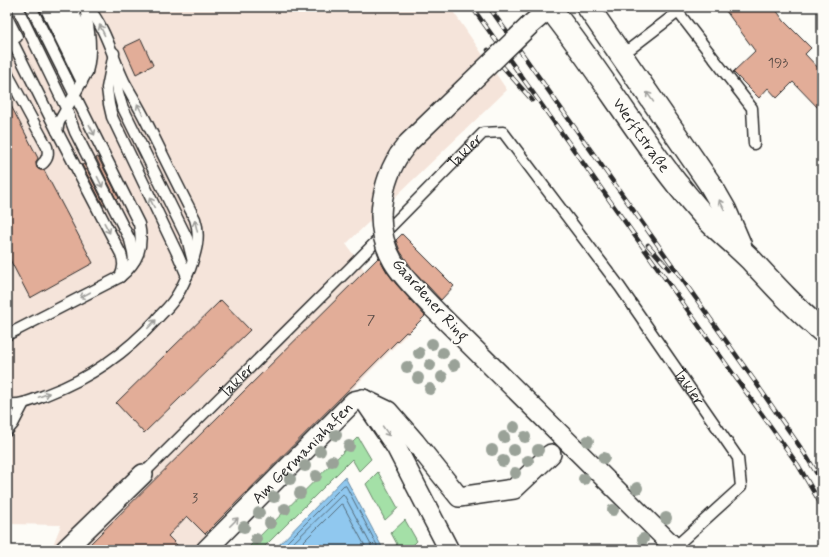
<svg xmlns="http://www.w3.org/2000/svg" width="829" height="557" font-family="Mynerve,sans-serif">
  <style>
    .built { fill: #f5e4da }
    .green { fill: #a4e0a7; stroke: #688669 }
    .water { fill: #90c8ef; stroke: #6889a1 }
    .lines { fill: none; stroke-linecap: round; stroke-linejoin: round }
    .shore { stroke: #536a79; stroke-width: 1 }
    .building { fill: #e2ad98; stroke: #2b2b2b }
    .lane-casing { stroke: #2b2b2b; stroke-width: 13 }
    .street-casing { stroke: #2b2b2b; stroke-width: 22 }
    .secondary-casing { stroke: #2b2b2b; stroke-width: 25 }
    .lane { stroke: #fdfcf7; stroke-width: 10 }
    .street { stroke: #fdfcf7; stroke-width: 19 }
    .secondary { stroke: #fdfcf7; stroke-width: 22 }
    .rail-casing { stroke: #2b2b2b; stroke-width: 4.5 }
    .rail { stroke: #fdfcf7; stroke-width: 3; stroke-dasharray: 9; stroke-linecap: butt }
    .street-bridge-casing { stroke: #2b2b2b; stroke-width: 22; stroke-linecap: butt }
    .street-bridge { stroke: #fdfcf7; stroke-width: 19 }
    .tree { fill: #9aa298 }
    .oneway { stroke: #9e9e9b }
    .labels { text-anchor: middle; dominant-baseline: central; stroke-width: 4; stroke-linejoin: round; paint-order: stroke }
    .number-label { font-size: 14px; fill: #594c46 }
    .street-label { font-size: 16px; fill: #2b2b2b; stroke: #fdfcf7 }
  </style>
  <rect width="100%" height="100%" fill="#fdfcf7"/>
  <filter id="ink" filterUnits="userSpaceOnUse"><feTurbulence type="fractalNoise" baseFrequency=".025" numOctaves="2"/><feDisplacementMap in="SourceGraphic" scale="8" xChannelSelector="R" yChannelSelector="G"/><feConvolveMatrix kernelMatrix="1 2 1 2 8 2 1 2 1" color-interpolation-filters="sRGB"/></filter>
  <g filter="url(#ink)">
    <path class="built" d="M7,7h443l57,83 -161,154 62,89 -215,217h-142l10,-25 -54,-1z"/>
    <g class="green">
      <path d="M358,437l13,22 -12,12 -7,-12 -91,91h-15z"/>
      <path d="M378,472l20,36 -13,12 -19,-36z"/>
      <path d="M405,520l12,21 -9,9h-17l6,-6 -6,-11z"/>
    </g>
    <path class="water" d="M345,477l37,70 -3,3h-105z"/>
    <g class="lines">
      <g class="shore">
        <path d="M279,550l65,-65 2,1 31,59 -1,5"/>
        <path d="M286,550l57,-56 1,1 27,50v5"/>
        <path d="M295,550l46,-46 2,1 22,41v4"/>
      </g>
    </g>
    <g class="building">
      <path d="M723,7h51l10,14 27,27 -6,6 17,18v40l-29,-30 -16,16 -9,-10 -9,10 -26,-26 22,-21z"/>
      <path d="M141,39l12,26 -17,9 -12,-27z"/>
      <path d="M7,98l31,60 -2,4 1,6 3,2h4l49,93 -63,35 -23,-44z"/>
      <path d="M98,157l21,41 -3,1 -20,-41z"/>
      <path d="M84,164l21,41h-2l-21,-40z"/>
      <path d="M402,234l52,52 -13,14 -28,-30 -13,-19 -4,-11z"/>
      <path d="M379,257l8,15 9,12 29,32 -17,17 -2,-1 -201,202 -18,-18 -19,20 14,14h-98z"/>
      <path d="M221,300l29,30 -106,103 -28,-30z"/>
    </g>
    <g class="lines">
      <defs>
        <g id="lane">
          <path d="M17,7l49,101 9,24 55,108 3,12 1,9"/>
          <path d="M45,7l37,75"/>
          <path d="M54,7l33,65"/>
          <path d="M62,7l22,43 3,11"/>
          <path d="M71,7l15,31"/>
          <path d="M678,12l74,96 2,36"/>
          <path d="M7,17l10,20"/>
          <path d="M7,31l50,100 64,123c3,8 3,14 -1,23"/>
          <path d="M114,53l-7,35 2,16 3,13 66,138 9,21"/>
          <path d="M622,55l56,-43 1,-5"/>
          <path d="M115,69l3,23 4,14 65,132 5,20"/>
          <path d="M7,73l40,74c2,7 0,13 -5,17"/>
          <path d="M57,131l2,-9 28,-50c6,-22 2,-43 -2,-65"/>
          <path d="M7,335l113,-58c18,-15 24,-30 19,-53l-108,-217"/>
          <path d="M7,404c14,2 28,-5 41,-10 42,-16 79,-42 109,-75 5,-6 12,-12 16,-18 8,-10 12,-21 17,-32 6,-17 11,-33 5,-50 -17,-33 -33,-66 -49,-98 -7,-14 -15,-27 -22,-40 -12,-25 -18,-52 -36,-74"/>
          <path d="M7,431l6,-7 11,-21"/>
          <path id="s1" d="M143,474l206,-205 134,-136 20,-1 117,155 118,171 3,29 -66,60"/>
        </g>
        <g id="street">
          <path d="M530,25l20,-17"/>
          <path d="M381,215c1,-22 6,-41 18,-60"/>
          <path d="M433,308l244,242"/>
          <path d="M363,399l25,12 27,31 44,55 55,-8 37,-35"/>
          <path d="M364,400l32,47 53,103"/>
          <path d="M65,550l78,-76"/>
          <path id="s2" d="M206,550l148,-149 9,-2"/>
        </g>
        <g id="secondary">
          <path id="s3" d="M549,7c46,57 83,120 128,177 12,14 23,29 36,41 13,12 26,23 38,35 23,25 45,49 71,71"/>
          <path d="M588,7l122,177 15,26 15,35"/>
        </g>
      </defs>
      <use href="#lane" class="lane-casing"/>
      <use href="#street" class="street-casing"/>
      <use href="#secondary" class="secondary-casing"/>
      <use href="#lane" class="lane"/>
      <use href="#street" class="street"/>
      <use href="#secondary" class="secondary"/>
      <defs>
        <g id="rail">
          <path d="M472,7l326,458 24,41"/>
          <path d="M489,7l267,376 49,71 17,28"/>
          <path d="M488,50l44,50"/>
          <path d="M648,245l21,24"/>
        </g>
      </defs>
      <use href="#rail" class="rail-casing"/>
      <use href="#rail" class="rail"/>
      <defs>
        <g id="street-bridge">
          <path d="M399,155l9,-12 122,-118"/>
          <path d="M381,215c0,44 24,63 52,93"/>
        </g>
      </defs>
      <use href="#street-bridge" class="street-bridge-casing"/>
      <use href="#street-bridge" class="street-bridge"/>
    </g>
    <g class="tree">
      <circle cx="432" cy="344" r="6"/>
      <circle cx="419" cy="353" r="6"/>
      <circle cx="443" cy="353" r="6"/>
      <circle cx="430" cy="365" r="6"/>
      <circle cx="454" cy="365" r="6"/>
      <circle cx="407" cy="367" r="6"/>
      <circle cx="442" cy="377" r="6"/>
      <circle cx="418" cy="378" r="6"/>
      <circle cx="430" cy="389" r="6"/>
      <circle cx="514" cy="427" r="6"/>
      <circle cx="336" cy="435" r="6"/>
      <circle cx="504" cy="437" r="6"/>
      <circle cx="525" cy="437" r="6"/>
      <circle cx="588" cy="441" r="6"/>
      <circle cx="349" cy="446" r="6"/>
      <circle cx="492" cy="450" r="6"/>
      <circle cx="514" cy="450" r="6"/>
      <circle cx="538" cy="450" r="6"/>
      <circle cx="320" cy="451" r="6"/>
      <circle cx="604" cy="458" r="6"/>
      <circle cx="332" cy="461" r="6"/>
      <circle cx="503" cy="461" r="6"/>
      <circle cx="528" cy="461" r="6"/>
      <circle cx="305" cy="466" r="6"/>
      <circle cx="515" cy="473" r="6"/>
      <circle cx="316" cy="476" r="6"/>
      <circle cx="290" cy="479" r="6"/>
      <circle cx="584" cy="479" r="6"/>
      <circle cx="637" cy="488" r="6"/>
      <circle cx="300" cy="493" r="6"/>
      <circle cx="274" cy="497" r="6"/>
      <circle cx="285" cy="509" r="6"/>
      <circle cx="613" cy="510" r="6"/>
      <circle cx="259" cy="513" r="6"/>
      <circle cx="666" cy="518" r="6"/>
      <circle cx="270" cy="523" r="6"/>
      <circle cx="244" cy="527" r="6"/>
      <circle cx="256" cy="539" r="6"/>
      <circle cx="643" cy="539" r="6"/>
    </g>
    <defs><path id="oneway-shaft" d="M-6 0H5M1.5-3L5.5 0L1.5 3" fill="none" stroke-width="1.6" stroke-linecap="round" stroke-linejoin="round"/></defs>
    <g class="oneway">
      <use href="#oneway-shaft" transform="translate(102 30) rotate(-116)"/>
      <use href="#oneway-shaft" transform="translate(650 97) rotate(-125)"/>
      <use href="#oneway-shaft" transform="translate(140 109) rotate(-118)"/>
      <use href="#oneway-shaft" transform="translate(92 130) rotate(63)"/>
      <use href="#oneway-shaft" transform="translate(100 182) rotate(64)"/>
      <use href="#oneway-shaft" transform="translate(152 203) rotate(-116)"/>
      <use href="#oneway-shaft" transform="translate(722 205) rotate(-118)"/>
      <use href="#oneway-shaft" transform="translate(196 226) rotate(-103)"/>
      <use href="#oneway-shaft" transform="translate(107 228) rotate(62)"/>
      <use href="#oneway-shaft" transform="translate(85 295) rotate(152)"/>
      <use href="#oneway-shaft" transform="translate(152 324) rotate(-46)"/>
      <use href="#oneway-shaft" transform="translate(44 395) rotate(-21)"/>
      <use href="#oneway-shaft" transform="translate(386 431) rotate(55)"/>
      <use href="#oneway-shaft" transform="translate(234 522) rotate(-45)"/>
    </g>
  </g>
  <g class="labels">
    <g class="number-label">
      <text x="778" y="63">193</text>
      <text x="371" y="320">7</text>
      <text x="195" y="498">3</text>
    </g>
    <g class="street-label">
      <text stroke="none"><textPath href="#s3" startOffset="158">Werftstraße</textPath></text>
      <text stroke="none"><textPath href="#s1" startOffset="456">Takler</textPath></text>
      <text transform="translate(430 300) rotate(48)">Gaardener Ring</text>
      <text stroke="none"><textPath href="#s1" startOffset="132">Takler</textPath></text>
      <text stroke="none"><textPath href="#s1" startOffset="817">Takler</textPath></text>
      <text stroke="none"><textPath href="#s2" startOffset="137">Am Germaniahafen</textPath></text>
    </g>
  </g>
  <rect width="829" height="557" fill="none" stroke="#fdfcf7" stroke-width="24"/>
  <rect x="12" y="12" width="805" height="533" fill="none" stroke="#2b2b2b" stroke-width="1.5" filter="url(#ink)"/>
</svg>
